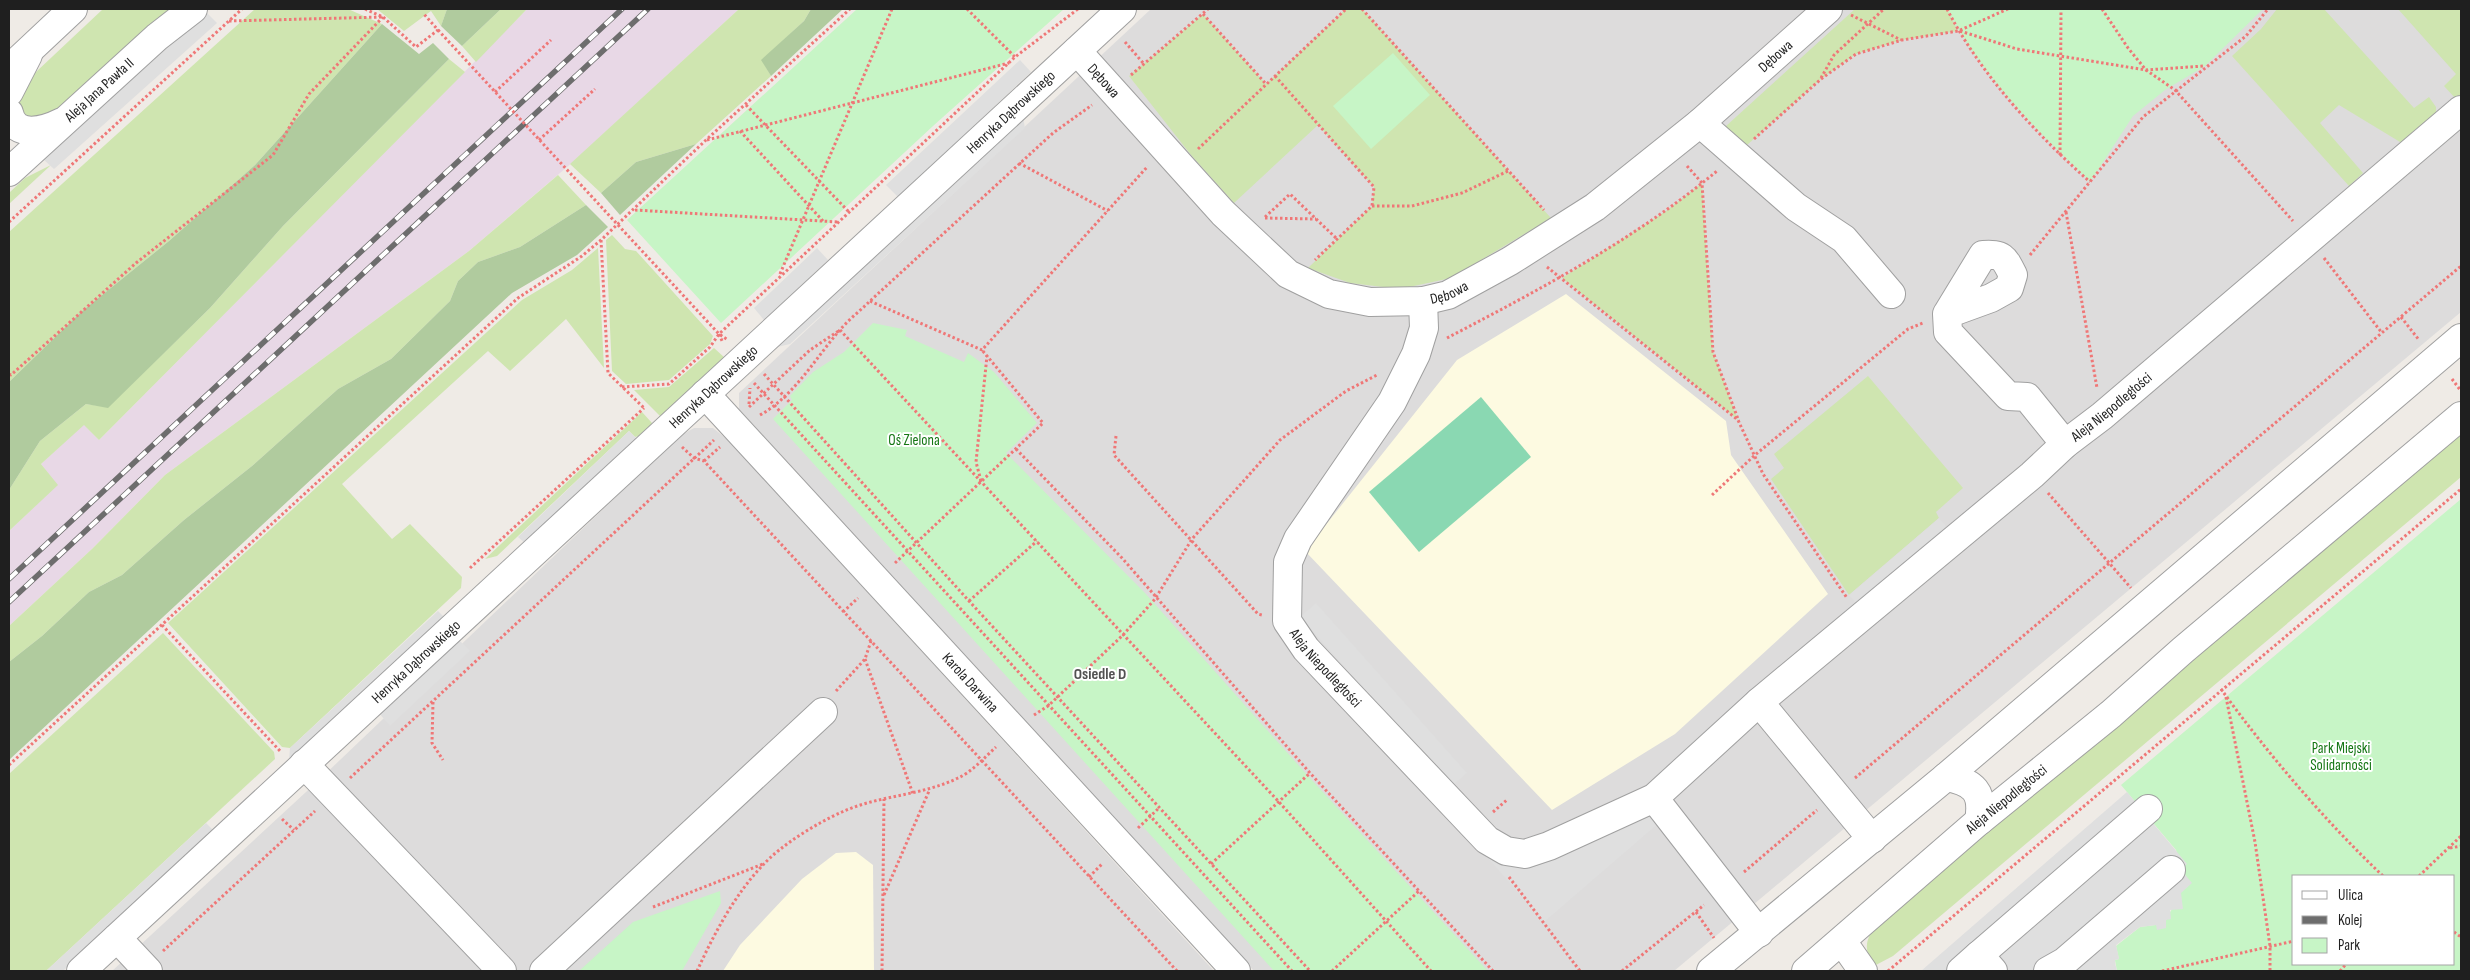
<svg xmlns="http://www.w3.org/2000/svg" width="2470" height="980" font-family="'Sofia Sans Condensed',sans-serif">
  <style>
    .residential { fill: #dddcdc }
    .industrial { fill: #e8d8e6 }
    .education { fill: #fdfae1 }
    .grass { fill: #cfe5b0 }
    .forest { fill: #b0cb9e }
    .park { fill: #c7f5c6; fill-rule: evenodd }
    .pitch { fill: #8ad8b2 }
    .parking { fill: #dfdfdf }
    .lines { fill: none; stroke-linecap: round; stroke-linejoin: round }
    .minor-casing { stroke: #a0a0a0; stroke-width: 30 }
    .path { stroke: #ef7777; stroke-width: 3; stroke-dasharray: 2.5 2.5; stroke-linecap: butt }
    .minor { stroke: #fff; stroke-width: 28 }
    .rail-casing { stroke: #6d6d6d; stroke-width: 5.5 }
    .rail { stroke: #fff; stroke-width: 4; stroke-dasharray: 11; stroke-linecap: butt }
    .path-bridge { stroke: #ef7777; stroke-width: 3; stroke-dasharray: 2.5 2.5; stroke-linecap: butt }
    .labels { text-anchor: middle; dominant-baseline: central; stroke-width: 4; stroke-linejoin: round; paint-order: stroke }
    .street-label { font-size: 15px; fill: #1f1f1f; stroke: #fff }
    .park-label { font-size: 15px; fill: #157614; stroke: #fff }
    .neighbourhood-label { font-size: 16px; font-weight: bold; fill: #525252; stroke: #fff }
  </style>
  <rect width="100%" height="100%" fill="#efebe6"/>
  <g class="residential">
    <path d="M1151,9h1310v303l-787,659h-420l-515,-562v-16z"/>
    <path d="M694,428h19l15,12 486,531h-1102l207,-191 361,-344z"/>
  </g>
  <path class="industrial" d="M527,9h212l-165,152 -105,90 -304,224 -72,73 -84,78v-95l48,-46 -16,-21 43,-40 15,16z"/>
  <g class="education">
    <path d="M1566,294l160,127 5,34 97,139 -153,140 -123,76 -247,-259 152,-191z"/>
    <path d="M856,852l17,13 1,106h-151l17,-26 62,-66 34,-26z"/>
  </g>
  <g class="grass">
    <path d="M103,9h78l-129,109 -25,1c-10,-11 -12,-18 -7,-32z"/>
    <path d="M255,9h93l34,15 -127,141 -86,76 -88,71 -72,70v-150z"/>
    <path d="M377,9h70l-6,17 -10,-15 -27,20z"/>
    <path d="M501,9h26l-51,53 -14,-16z"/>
    <path d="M739,9h72l-7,12 -42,39 9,16 -75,68 -60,18 -35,31 -31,-29z"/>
    <path d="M1346,9h16l189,209 -100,60 -51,11 -50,-6 -42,-15 64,-62 2,-19 -56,-62 -84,78 -43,-48 -62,-79 74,-62 63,70z"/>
    <path d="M1855,9h92l11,22 -56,9 -46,14 -35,25 -84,75 -22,-18z"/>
    <path d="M2277,9h47l90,99 15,-11 7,10v8l-31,30 -66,-40 -19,18 43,50 -14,13 -117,-130 29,-27z"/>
    <path d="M2398,9h63v86l-5,4 -12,-13 12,-12z"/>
    <path d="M449,59l16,13 -366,368 -15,-15 -43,39 17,21 -49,46v-41l31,-49 46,-37 22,3 102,-99 73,-82z"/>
    <path d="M51,165l-42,39v-11l16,-15z"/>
    <path d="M558,175l28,30 -66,42 -42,15 -20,19 -8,20 -59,58 -53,30 -86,77 -68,54 -62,55 -33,17 -47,44 -33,26v-36l84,-78 72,-73 304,-224z"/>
    <path d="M1702,183l11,169 25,68 -176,-142 104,-67z"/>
    <path d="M612,235l13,14 11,2 77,85 -3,8 -41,36 -43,4 -14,-13 -6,-131z"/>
    <path d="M598,248l6,120 -38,-49 -56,52 -22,-20 -146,133 50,55 18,-15 52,53 -1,11 -171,160 -8,-1 -114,-124 354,-323 50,-30z"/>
    <path d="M714,348l11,10 -64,59 -27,-27 35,-3z"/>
    <path d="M1868,376l95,112 -27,24 3,6 -90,77 -78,-116 13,-11 -10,-14z"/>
    <path d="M642,412l10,11 -1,3 -12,10 -4,1 -6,-6 -132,125 -12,3z"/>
    <path d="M2461,434v43l-568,479 -19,10c-9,-14 -10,-24 0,-38z"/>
    <path d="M163,633l111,119 1,7 -229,212h-37v-197z"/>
  </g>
  <g class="forest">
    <path d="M447,9h54l-39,37 -21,-20z"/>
    <path d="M811,9h32l-72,67 -10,-16 43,-39z"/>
    <path d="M382,24l37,30 14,-11 16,16 -166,167 -73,82 -102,100 -22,-4 -46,37 -31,49v-108l72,-70 88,-71 86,-76z"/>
    <path d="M696,144l-76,71 -19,-22 35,-31z"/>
    <path d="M586,205l22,22 -31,28 -65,38 -503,467v-98l33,-26 47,-44 33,-17 62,-55 68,-54 86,-77 53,-30 59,-58 8,-20 20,-19 42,-15z"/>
  </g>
  <g class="park">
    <path d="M857,9h207l-131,117 -212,197 -94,-103z"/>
    <path d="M1947,9h316l-58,57 -40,24 -32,26 -43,66c-54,-52 -108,-105 -143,-173z"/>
    <path d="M1393,53l37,42 -59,54 -38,-43z"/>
    <path d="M873,323l34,7 -2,6 59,26 4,-9 26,19 43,51 -31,30 139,140 164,184 179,194h-214l-501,-552 19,-19 -2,-4 23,-24 31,-20z"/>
    <path d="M2461,499v472h-344l-2,-11 4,-1 -3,-13 24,-19 16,-2 10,-5 15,-28 1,-21 -6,-21 -55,-65zM2294,876h160v88h-160z"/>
    <path d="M720,891l1,12 -39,68h-103l54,-49z"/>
  </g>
  <path class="pitch" d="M1481,397l50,60 -112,95 -50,-60z"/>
  <g class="parking">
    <path d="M204,10l13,13 -163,146 -12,-11z"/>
    <path d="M1020,60l11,12 -133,125 -12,-12z"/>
    <path d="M1023,117l2,11 -235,216 -17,4z"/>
    <path d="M817,248l11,12 -64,60 -10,-12z"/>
    <path d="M629,431l8,8 -112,104 -7,-6z"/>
    <path d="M1939,518l11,13 -90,77 -11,-13z"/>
    <path d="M1316,603l151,170 -16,14 -151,-170z"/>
    <path d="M438,611l6,6 -155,143 1,-12z"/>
    <path d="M458,639l12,12 -80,75 -11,-13z"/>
    <path d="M2127,792l60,72 -5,4v3l10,12 -11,10 2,16 -13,1 1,9 -5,1v8l-9,2 -1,-5 -16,2 -24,18 3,14 -4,1v3l2,8h-196z"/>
    <path d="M1648,808l13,13 -117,101 -55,-63 5,-6z"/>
    <path d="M206,823l7,7 -150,141h-17z"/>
  </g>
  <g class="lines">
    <defs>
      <g id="minor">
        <path id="s1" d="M1077,51l146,162 65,61 41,20 41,8 53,-1 25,-6 62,-34 85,-54 105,-84 128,-114"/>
        <path d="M9,69l64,-60"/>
        <path d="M9,92l19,-37"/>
        <path d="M9,113c6,27 37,17 53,9"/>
        <path d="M1700,123l96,84 48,32 47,55"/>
        <path id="s2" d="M9,172l148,-135 36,-28"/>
        <path id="s3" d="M1423,301l1,27 -8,26 -24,48 -94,137 -10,23 -1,59 19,28 181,191 19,11 19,3 24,-8 105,-48 105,-96 273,-227 33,-31 37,-28 359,-306"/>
        <path d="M1947,314l44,-16 18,-10 4,-13c-9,-18 -10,-21 -30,-20l-36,59 1,18 60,64 19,1 38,47"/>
        <path id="s4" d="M705,394l531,577"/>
        <path d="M1759,702l113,137"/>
        <path d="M304,764l198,207"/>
        <path d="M1946,777c28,5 38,15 33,44"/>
        <path d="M1654,798l105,135"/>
        <path d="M117,938l31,33"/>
        <path d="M1842,941l21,30"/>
        <path id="s5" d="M81,971l1041,-962"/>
        <path d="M544,971l279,-259"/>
        <path d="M1711,971l235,-194 515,-439"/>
        <path id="s6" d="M1806,971l173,-150 132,-107 72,-64 278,-234"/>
        <path d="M1961,971l18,-16"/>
        <path d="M1993,971l-14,-16 169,-146"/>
        <path d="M2048,971l16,-9 107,-92"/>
      </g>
    </defs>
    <use href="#minor" class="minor-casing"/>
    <g class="path">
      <path d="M365,9l18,8 33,30 22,-17 -15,-17"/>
      <path d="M967,9l48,48"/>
      <path d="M1362,9l182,201"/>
      <path d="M1947,9c34,66 88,124 143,173"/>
      <path d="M2102,9l26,39 18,22 29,20 118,131"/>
      <path d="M1203,14l63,70"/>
      <path d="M1851,15l50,25"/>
      <path d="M229,21l154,-4"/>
      <path d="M1960,31l57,18 129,21 58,-4"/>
      <path d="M1125,42l19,22"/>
      <path d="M1131,75l77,-66"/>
      <path d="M1275,76l99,111 -2,19 -57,54"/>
      <path d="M1821,78l13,-23 50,-46"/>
      <path d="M495,92l56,-52"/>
      <path d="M746,105l103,107"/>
      <path d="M740,131l83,90"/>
      <path d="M1754,139l67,-60 35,-25 46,-14 56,-9 50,-22"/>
      <path d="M539,140l56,-51"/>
      <path d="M707,140l302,-77"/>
      <path d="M1198,149l148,-140"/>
      <path d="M2060,155l1,-146"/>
      <path d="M1019,163l89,48"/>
      <path d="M1687,166l15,17 11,169 25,67"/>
      <path d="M1372,206h40l50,-13 46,-22"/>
      <path d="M635,210l203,12"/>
      <path d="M2066,212l31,176"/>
      <path d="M1265,217l25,-23 47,45"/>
      <path d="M1265,218l51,1"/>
      <path d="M9,222l233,-213"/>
      <path d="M618,225l101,109 9,6"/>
      <path d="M601,240l7,133 36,35"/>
      <path d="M2030,255l113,-138 103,-81 22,-27"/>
      <path d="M2324,258l58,75"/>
      <path d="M1547,267l191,153 25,54 84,124"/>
      <path d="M780,274l112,-265"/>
      <path d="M870,301l112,49 166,-184"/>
      <path d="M2401,317l18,23"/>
      <path d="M840,330l439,472 152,169"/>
      <path d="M719,334l4,9"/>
      <path d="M1447,338c94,-49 188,-99 270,-167"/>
      <path d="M9,374l2,1 125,-112 137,-108 36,-61 74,-77"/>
      <path d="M764,374l205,227 341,370"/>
      <path d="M2452,379l9,12"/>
      <path d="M754,383l538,588"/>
      <path d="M622,387l47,-3 41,-37 9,-13 296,-277 63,-48"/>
      <path d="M749,404l1,-16"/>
      <path d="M749,407l61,-57 30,-20"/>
      <path d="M760,415c33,-18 55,-56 79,-84 9,-11 21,-20 31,-30l183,-168 39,-28"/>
      <path d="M1116,436l-2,19 144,159 4,1"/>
      <path d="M682,447l12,11 10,3 473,510"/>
      <path d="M1016,449l106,109 188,215 183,198"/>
      <path d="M704,461l16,-14"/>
      <path d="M981,481l-5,-19 11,-106"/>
      <path d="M2048,493l83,95"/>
      <path d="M1712,495l43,-40 153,-126 15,-6"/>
      <path d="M895,563l148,-140 -61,-73"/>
      <path d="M470,568l174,-160"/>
      <path d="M969,601l68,-60"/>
      <path d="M843,612l15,-14"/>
      <path d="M162,625l119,127"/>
      <path d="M865,659l48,135"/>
      <path d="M2221,689c46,64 105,133 162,187"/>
      <path d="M836,691l29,-32 6,-18"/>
      <path d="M2226,697l29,145 15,104v25"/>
      <path d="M433,702l-1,41 11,17"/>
      <path d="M1034,715l14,-9 75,-71 32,-36 37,-60 88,-99 66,-49 31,-16"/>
      <path d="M9,765l509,-467 64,-42 19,-16 105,-100 144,-131"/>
      <path d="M350,778l364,-338"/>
      <path d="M1855,778l606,-512"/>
      <path d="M1493,812l15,-13"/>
      <path d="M282,819l12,11"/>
      <path d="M1138,828l21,-20"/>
      <path d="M2450,848l11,-2"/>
      <path d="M1211,864l99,-91"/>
      <path d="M1744,872l73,-62"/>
      <path d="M2419,876l42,-40"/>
      <path d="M1089,877l14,-14"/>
      <path d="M1509,877l71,94"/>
      <path d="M884,895l45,-104"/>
      <path d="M653,907l110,-43"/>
      <path d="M1696,912l18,26"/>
      <path d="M2454,932l7,5"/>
      <path d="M163,951l152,-140"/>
      <path d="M697,971c17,-37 38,-77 66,-106 18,-20 54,-42 79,-53 37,-17 79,-16 116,-34 14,-6 27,-21 38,-31"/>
      <path d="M882,971l2,-172"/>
      <path d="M1332,971l87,-80"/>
      <path d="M1622,971l82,-66"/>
      <path d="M1888,971l573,-482"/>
      <path d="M2162,971l132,-30"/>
      <path d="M2340,971l6,-7"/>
    </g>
    <use href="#minor" class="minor"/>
    <defs>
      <g id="rail">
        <path d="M9,579l613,-570"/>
        <path d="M9,602l639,-593"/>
      </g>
    </defs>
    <use href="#rail" class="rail-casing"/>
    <use href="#rail" class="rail"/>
    <path class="path-bridge" d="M438,30l180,195"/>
  </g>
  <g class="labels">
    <g class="street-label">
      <text stroke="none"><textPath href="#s1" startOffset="880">Dębowa</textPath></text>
      <text stroke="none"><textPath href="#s1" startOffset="40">Dębowa</textPath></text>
      <text stroke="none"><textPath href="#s2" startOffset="122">Aleja Jana Pawła II</textPath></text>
      <text stroke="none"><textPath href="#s5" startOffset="1266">Henryka Dąbrowskiego</textPath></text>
      <text stroke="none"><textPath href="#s1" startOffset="475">Dębowa</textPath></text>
      <text stroke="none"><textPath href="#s5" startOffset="861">Henryka Dąbrowskiego</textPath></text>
      <text stroke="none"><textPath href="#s3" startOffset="1439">Aleja Niepodległości</textPath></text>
      <text stroke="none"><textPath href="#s5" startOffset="456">Henryka Dąbrowskiego</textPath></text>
      <text stroke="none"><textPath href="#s3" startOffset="419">Aleja Niepodległości</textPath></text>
      <text stroke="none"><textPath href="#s4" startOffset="392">Karola Darwina</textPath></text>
      <text stroke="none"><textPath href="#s6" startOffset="264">Aleja Niepodległości</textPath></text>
    </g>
    <g class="park-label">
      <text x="914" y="440">Oś Zielona</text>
      <text x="2341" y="748">Park Miejski<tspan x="2341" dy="17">Solidarności</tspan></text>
    </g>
    <g class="neighbourhood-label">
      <text x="1100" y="674">Osiedle D</text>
    </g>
  </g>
  <rect width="2470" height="980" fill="none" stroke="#1f1f1f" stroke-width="20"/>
  <rect x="2292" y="875" width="162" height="90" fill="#ffffff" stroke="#a5a5a5"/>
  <rect x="2302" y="891" width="25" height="8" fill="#ffffff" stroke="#a5a5a5"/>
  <text x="2338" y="900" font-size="15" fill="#1f1f1f">Ulica</text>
  <rect x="2302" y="916" width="25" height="8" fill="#6d6d6d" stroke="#a5a5a5"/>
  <text x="2338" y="925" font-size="15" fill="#1f1f1f">Kolej</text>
  <rect x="2302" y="938" width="25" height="15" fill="#c7f5c6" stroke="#a5a5a5"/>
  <text x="2338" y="950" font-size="15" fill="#1f1f1f">Park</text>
</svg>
